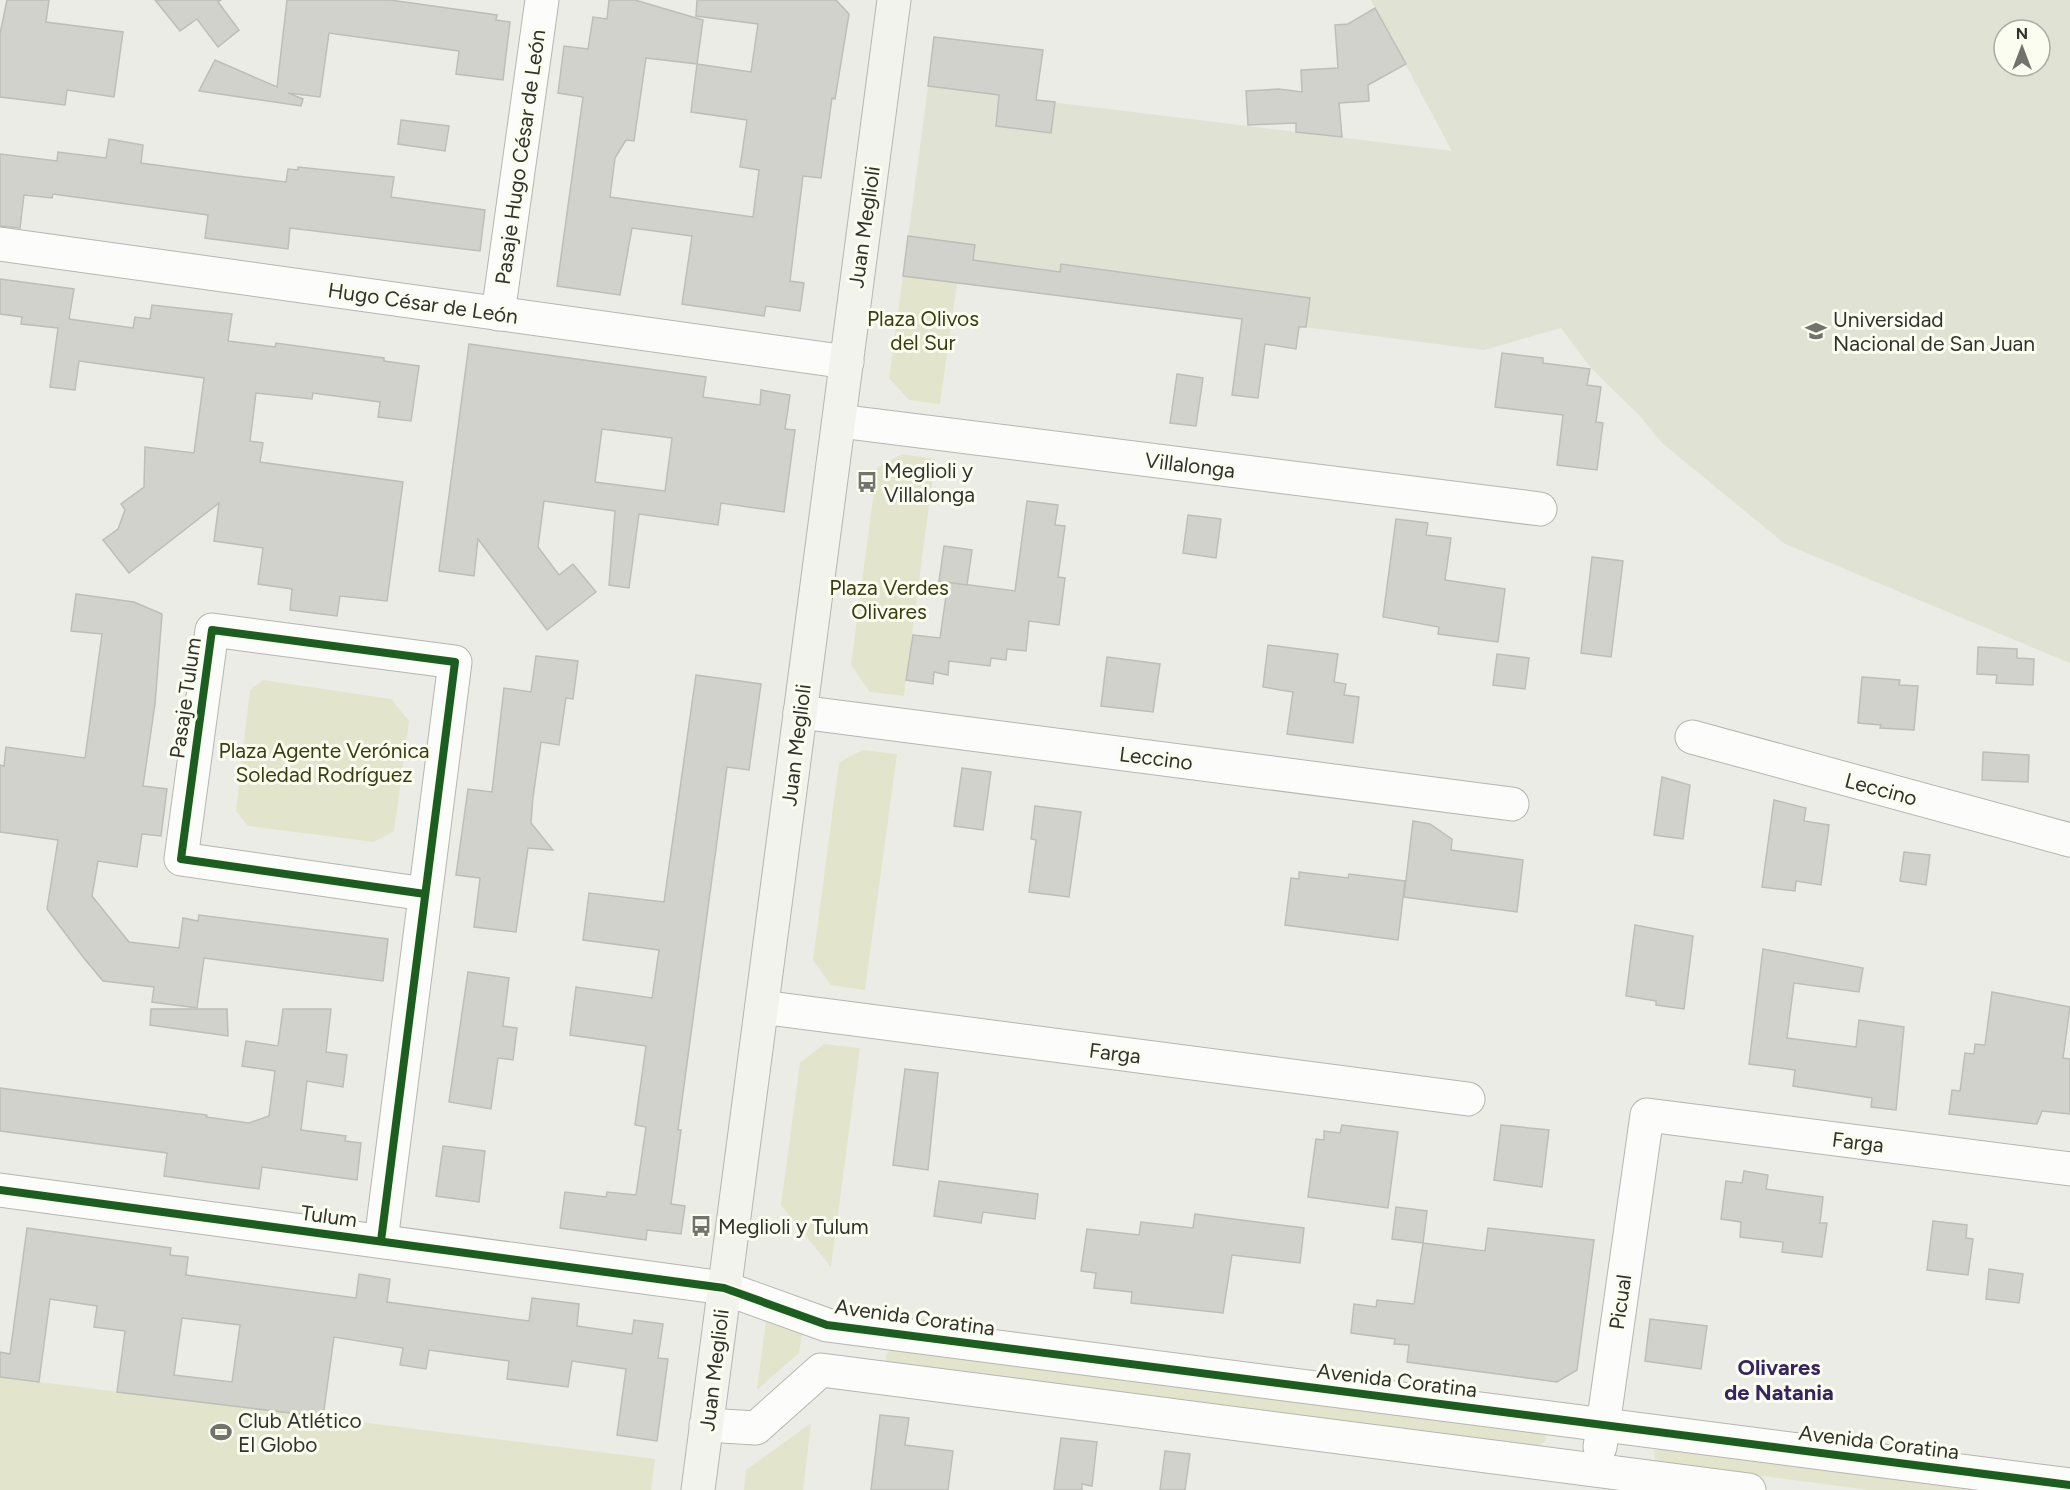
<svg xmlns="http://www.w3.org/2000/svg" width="2070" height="1490" font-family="Figtree,sans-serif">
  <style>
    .built { fill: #e0e2d4; fill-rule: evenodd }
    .green { fill: #e2e5cb }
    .building { fill: #d1d2cc; stroke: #bdbeb8; stroke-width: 1.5; fill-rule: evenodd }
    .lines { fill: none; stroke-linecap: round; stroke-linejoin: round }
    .minor-casing { stroke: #b5b6b1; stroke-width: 35 }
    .secondary-casing { stroke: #b5b6b1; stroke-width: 35 }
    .minor { stroke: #fcfcfb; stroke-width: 33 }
    .secondary { stroke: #f3f3ed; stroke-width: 33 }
    .cycleway-casing { stroke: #fbfdf0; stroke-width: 11 }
    .cycleway { stroke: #1b5e20; stroke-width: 8 }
    .labels { text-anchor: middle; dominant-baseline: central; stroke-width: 6; stroke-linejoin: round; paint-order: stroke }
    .street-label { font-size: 21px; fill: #31322d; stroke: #fbfdf0 }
    .park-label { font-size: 21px; fill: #3a3d0d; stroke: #fbfdf0 }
    .poi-label { font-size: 21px; fill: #31322d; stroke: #fbfdf0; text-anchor: start }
    .neighbourhood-label { font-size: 22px; font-weight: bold; fill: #362560; stroke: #fbfdf0 }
  </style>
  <rect width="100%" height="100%" fill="#ebece5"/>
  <path class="built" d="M1371,0h699v663l-285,-119 -124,-102 -20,-25 -50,-49 -30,-40 -77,22 -581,-74 25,-189 524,64zM2004,30h36v36h-36z"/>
  <g class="green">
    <path d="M903,276l54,7 -17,121 -31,-4 -20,-22z"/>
    <path d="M902,454l33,5 -31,237 -34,-4 -19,-27 26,-197z"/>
    <path d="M263,680l128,19 18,22 -15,110 -20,11 -126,-16 -12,-15 14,-121z"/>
    <path d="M862,750l35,4 -32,236 -34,-5 -18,-25 26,-197z"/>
    <path d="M824,1044l36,4 -29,219 -50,-62 19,-142z"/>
    <path d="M767,1312l35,23 -3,18 -42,37z"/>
    <path d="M890,1350l651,83 4,1 1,6 -8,8 -651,-85 -1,-8z"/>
    <path d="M0,1377l655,82 -4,31h-651z"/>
    <path d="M811,1423l-8,67h-59l2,-20z"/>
    <path d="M1662,1448l327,42h-120l-214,-28 -1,-11z"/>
  </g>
  <g class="building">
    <path d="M7,0h42l-3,22 77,10 -9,65 -47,-7 -2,15 -65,-8v-63z"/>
    <path d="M155,0h66l-3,2 21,28 -21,17 -21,-28 -17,12z"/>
    <path d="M287,0h103l107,15 -1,5 14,2 -7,58 -47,-6 3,-23 -130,-18 -9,64 -32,-4 15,6 -2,7 -102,-15 16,-31 62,27z"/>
    <path d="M609,0h26l68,20 -6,44 54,8 7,-48 -62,-8 1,-16h139l13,14 -14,85 -3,-1 -11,80 -18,-2 -13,105 14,2 -4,28 -34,-5 -2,10 -82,-12 10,-68 -60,-8 -12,67 -63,-9 26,-189 -25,-4 6,-47 24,3 5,-32 14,2zM646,58l51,6 -6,48 56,8 -7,47 19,3 -6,47 -143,-20 5,-39 11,-18 8,1z"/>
    <path d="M1375,8l31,56 -38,21 1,16 -30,2 3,34 -46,-5v-9l-48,2 -2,-34 33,-2 23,3 -1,-22 37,-2 -3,-43 13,-1z"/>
    <path d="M934,37l109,13 -7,50 19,2 -4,31 -55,-7 3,-31 -71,-9z"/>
    <path d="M401,120l48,6 -4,25 -47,-7z"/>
    <path d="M109,139l34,6 -2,18 96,13 49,6 2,-13 10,1v-3l96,10 -3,20 94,13 -5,41 -190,-23 -2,21 -83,-11 3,-23 -155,-21 -1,4 -28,-3 -4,33 -20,-2v-72l57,7 1,-9 48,6z"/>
    <path d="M908,236l67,9 -2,15 87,12 1,-8 249,34 -4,29h-7l-3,22 -31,-5 -7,54 -26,-3 10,-76 -339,-43z"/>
    <path d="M0,279l74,10 -5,30 64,9 2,-11 15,2 2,-14 80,9 -4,27 47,6 1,-4 108,15v3l35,5 -8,55 -33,-4 2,-15 -67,-9 -1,6 -56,-6 -6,48 13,2 -3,19 143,20 -16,119 -47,-5 -3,20 -47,-6 2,-21 -34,-5 5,-36 -49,-7 5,-38 -90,70 -26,-33 15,-11 7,-19 -4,-6 23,-17 1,-40 49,6 10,-75 -125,-17 -4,29 -25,-3 8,-59 -37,-4 1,-7 -22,-3z"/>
    <path d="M469,344l237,33 -3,20 57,8 1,-15 29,5 -5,34 10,1 -11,82 -63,-9 -3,22 -79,-11 -10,74 -20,-3 6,-74 -71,-10 -6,46 21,28 14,-11 23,28 -49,38 -69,-91 -4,37 -35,-5zM602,429l70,9 -7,53 -70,-9z"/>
    <path d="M1502,353l41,5v5l47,6 -3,16 14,2 -5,35 7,1 -6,47 -40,-5 6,-50 -68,-8z"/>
    <path d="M1177,374l26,4 -7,48 -26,-3z"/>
    <path d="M1027,501l31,4 -3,20 10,1 -7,51 7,1 -6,47 -30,-4 -3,30 -19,-2 -1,11 -15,-2 -1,8 -41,-5 -1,14 -14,-3 -1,12 -27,-4 7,-45 27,3 8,-56 67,9z"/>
    <path d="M1188,515l33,4 -5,39 -33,-5z"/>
    <path d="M1396,519l32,4 -2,12 25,3 -6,42 60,9 -7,53 -60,-8 1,-7 -56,-10z"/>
    <path d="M944,546l28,4 -5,35 -28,-4z"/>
    <path d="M1592,557l31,4 -12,96 -30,-4z"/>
    <path d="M76,594l58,8 28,12 -7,90 -12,82 24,3 -6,47 -19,-2 -5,33 -39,-6 -6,35 37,46 50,6 4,-30 15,3 1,-6 189,24 -5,42 -179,-23 -7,50 -45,-6 2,-15 -51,-6 -20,-24 -36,-48 11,-69 -58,-8v-67l4,1 2,-19 79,11 17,-124 -31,-3z"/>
    <path d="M1268,645l70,9 -4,28 12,2 -2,11 15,2 -6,46 -66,-9 6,-42 -30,-5z"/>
    <path d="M1978,647l39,2v9l17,1 -1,26 -37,-2 1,-8 -20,-1z"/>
    <path d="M1497,654l32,4 -4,31 -32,-4z"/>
    <path d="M536,656l42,5 -5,38 -7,-1 -7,47 -18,-3 -8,55 -2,26 22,27 -25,-2 -12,84 -42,-5 6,-49 -24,-3 12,-86 24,3 12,-104 27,4z"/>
    <path d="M1107,657l53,7 -7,48 -52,-6z"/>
    <path d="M696,675l65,9 -12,86 -22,-3 -49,363h3l-10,74 14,2 -4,28 -34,-4 -1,10 -86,-12 5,-36 41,5 1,-5 29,3 10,-68 -11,-2 11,-79 -76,-11 6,-48 76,11 7,-48 -76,-10 6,-47 75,9z"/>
    <path d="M1862,677l38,3 -1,5 19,1 -4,44 -34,-2 1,-3 -23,-2z"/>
    <path d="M1983,752l46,3 -1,27 -46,-2z"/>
    <path d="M962,768l29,4 -8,58 -29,-4z"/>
    <path d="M1662,777l28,8 -7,54 -29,-4z"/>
    <path d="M1774,800l32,8 -2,13 25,4 -8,60 -25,-4 -1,10 -33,-4z"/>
    <path d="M1035,806l46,6 -12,85 -40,-5 7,-52 -5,-1z"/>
    <path d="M1413,821l17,3 22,15 -1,11 72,10 -6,52 -113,-15z"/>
    <path d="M1904,852l26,3 -4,30 -26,-4z"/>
    <path d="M1299,872l49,6 1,-4 56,7 -7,59 -113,-15 6,-47 8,1z"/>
    <path d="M1635,925l58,11 -9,73 -28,-4v-4l-30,-5z"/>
    <path d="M1763,949l100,19 -4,24 -65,-9 -7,55 69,9 3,-27 45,7 -8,83 -25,-3 1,-9 -79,-12 2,-16 -46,-6z"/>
    <path d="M468,972l41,6 -6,48 14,2 -4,32 -15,-2 -7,51 -42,-7z"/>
    <path d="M1992,992l78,15 -7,51 7,1v55l-28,-3 -5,13 -88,-10 3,-24 8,1 5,-38 9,1 1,-10 10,1z"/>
    <path d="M151,1009h76l1,27 -78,-11z"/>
    <path d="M283,1009h48l-5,43 21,3 -4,32 -36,-6 -6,49 45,6 -1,5 16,2 -4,37 -95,-13 -3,22 -53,-7 -42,-6 3,-23 -167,-22v-43l207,27 -1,2 43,6 20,-7 6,-45 -33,-5 4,-25 32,5z"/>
    <path d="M905,1069l33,4 -10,97 -35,-5z"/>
    <path d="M1342,1125l56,7 -10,76 -80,-11 8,-58 8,1v-9l16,2z"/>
    <path d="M1501,1125l48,5 -7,57 -48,-7z"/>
    <path d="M443,1146l42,5 -6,51 -43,-6z"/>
    <path d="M1744,1171l24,4 -2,14 57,8 -3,26h7l-5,34 -40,-5 1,-10 -43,-5 1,-15 -20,-3 5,-38 16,2z"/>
    <path d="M939,1181l99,13 -3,25 -52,-7 -2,11 -47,-7z"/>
    <path d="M1396,1207l31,4 -4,32 62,8 3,-23 106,12 -17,130 -20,12 -150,-20 2,-17 -15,-1 1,-5 -44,-6 3,-29 22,3 1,-7 37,4 9,-61 -31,-4z"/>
    <path d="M1195,1214l109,14 -4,35 -68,-8 -9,58 -92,-10 1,-11 -38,-4 2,-15 -15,-2 6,-42 52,6 2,-13 52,6z"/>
    <path d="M1933,1221l34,4 -1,13 7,1 -5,36 -41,-5z"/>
    <path d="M27,1228l144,20 -1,7 18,2 -2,18 170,23 3,-24 31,5 -3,23 142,19 3,-23 47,6 -2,22 55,8 2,-14 29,4 -5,34 10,1 -11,82 -40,-6 9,-66 -54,-8 -4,26 -61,-8 2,-18 -80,-11 -3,19 -26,-4 3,-17 -69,-11 -11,80 -206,-25 8,-61 -31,-4 3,-21 -47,-7 -11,83 -39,-5v-25l10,2zM182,1318l58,7 -8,57 -58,-7z"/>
    <path d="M1989,1269l34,5 -4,29 -33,-4z"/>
    <path d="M1650,1319l57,7 -6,43 -56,-8z"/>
    <path d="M880,1415l29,3 -4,27 48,6 -5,39h-77z"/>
    <path d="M1061,1438l36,4 -5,44 -10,-2v6h-28z"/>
    <path d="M1165,1451l25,3 -5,36h-25z"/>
  </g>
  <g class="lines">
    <defs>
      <g id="minor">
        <path d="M0,244l847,118"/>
        <path d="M498,314l44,-314"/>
        <path d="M839,421l701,88"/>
        <path d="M800,712l712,92"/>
        <path d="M1692,737l378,103"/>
        <path d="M762,1007l706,92"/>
        <path d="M0,1190l724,98 103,37 1243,160"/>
        <path d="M381,1241l74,-579 -243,-32 -31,229 244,35"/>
        <path d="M706,1425l50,3 65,-58 928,120"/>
        <path d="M1600,1447l47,-332 423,54"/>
      </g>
      <path id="secondary" d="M698,1490l196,-1490"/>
    </defs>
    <use href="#minor" class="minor-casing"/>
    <use href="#secondary" class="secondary-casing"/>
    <use href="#minor" class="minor"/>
    <use href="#secondary" class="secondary"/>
    <defs>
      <g id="cycleway">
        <path d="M0,1190l724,98 103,37 1243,160"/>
        <path d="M381,1241l74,-579 -243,-32 -31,229 244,35"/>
      </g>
    </defs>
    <use href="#cycleway" class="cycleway-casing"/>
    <use href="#cycleway" class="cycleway"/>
  </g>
  <defs>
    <symbol id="university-bare" viewBox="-9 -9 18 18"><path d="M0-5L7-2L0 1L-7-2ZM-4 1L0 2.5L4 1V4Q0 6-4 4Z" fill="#72736d" stroke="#fbfdf0" stroke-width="2.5" paint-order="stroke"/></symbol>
    <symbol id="bus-bare" viewBox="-9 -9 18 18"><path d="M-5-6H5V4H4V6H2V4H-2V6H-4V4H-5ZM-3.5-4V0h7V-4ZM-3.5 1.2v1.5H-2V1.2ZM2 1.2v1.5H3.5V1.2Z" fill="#72736d" stroke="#fbfdf0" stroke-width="2.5" paint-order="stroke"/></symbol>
    <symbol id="stadium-bare" viewBox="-9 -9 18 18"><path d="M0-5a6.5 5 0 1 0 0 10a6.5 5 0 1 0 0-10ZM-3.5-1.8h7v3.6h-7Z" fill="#72736d" stroke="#fbfdf0" stroke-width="2.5" paint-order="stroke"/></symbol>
  </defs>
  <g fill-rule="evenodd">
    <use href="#university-bare" x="1801" y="316" width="30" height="30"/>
    <use href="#bus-bare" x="852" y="467" width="30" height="30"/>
    <use href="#bus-bare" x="686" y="1211" width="30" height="30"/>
    <use href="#stadium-bare" x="206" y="1417" width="30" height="30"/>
  </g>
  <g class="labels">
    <g class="street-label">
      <text transform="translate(520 157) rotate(-82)">Pasaje Hugo César de León</text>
      <text transform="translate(864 227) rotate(-82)">Juan Meglioli</text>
      <text transform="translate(423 303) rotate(8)">Hugo César de León</text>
      <text transform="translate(1190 465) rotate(7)">Villalonga</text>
      <text transform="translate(185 698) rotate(-82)">Pasaje Tulum</text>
      <text transform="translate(796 745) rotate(-83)">Juan Meglioli</text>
      <text transform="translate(1156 758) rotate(7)">Leccino</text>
      <text transform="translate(1881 789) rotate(15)">Leccino</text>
      <text transform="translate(1115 1053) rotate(7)">Farga</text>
      <text transform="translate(1858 1142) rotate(7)">Farga</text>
      <text transform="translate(329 1216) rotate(8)">Tulum</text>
      <text transform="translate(1620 1302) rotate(-82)">Picual</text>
      <text transform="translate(915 1317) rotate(8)">Avenida Coratina</text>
      <text transform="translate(714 1370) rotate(-83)">Juan Meglioli</text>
      <text transform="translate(1397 1380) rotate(7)">Avenida Coratina</text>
      <text transform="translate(1879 1442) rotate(7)">Avenida Coratina</text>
    </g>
    <g class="park-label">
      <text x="923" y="318">Plaza Olivos<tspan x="923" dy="24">del Sur</tspan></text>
      <text x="889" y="587">Plaza Verdes<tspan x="889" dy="24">Olivares</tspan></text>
      <text x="324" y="750">Plaza Agente Verónica<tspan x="324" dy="24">Soledad Rodríguez</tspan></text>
    </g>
    <g class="poi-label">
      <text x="1833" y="319">Universidad<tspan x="1833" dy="24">Nacional de San Juan</tspan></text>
      <text x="884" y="470">Meglioli y<tspan x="884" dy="24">Villalonga</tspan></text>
      <text x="718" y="1226">Meglioli y Tulum</text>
      <text x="238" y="1420">Club Atlético<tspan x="238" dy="24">El Globo</tspan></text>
    </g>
    <g class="neighbourhood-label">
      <text x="1779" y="1367">Olivares<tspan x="1779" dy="25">de Natania</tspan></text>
    </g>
  </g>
  <g transform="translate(2022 48)"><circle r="28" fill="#fbfdf0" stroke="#aaaca2" stroke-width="1.5"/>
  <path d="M0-4.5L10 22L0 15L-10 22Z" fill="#72736d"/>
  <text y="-9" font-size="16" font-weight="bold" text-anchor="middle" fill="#31322d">N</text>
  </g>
</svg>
